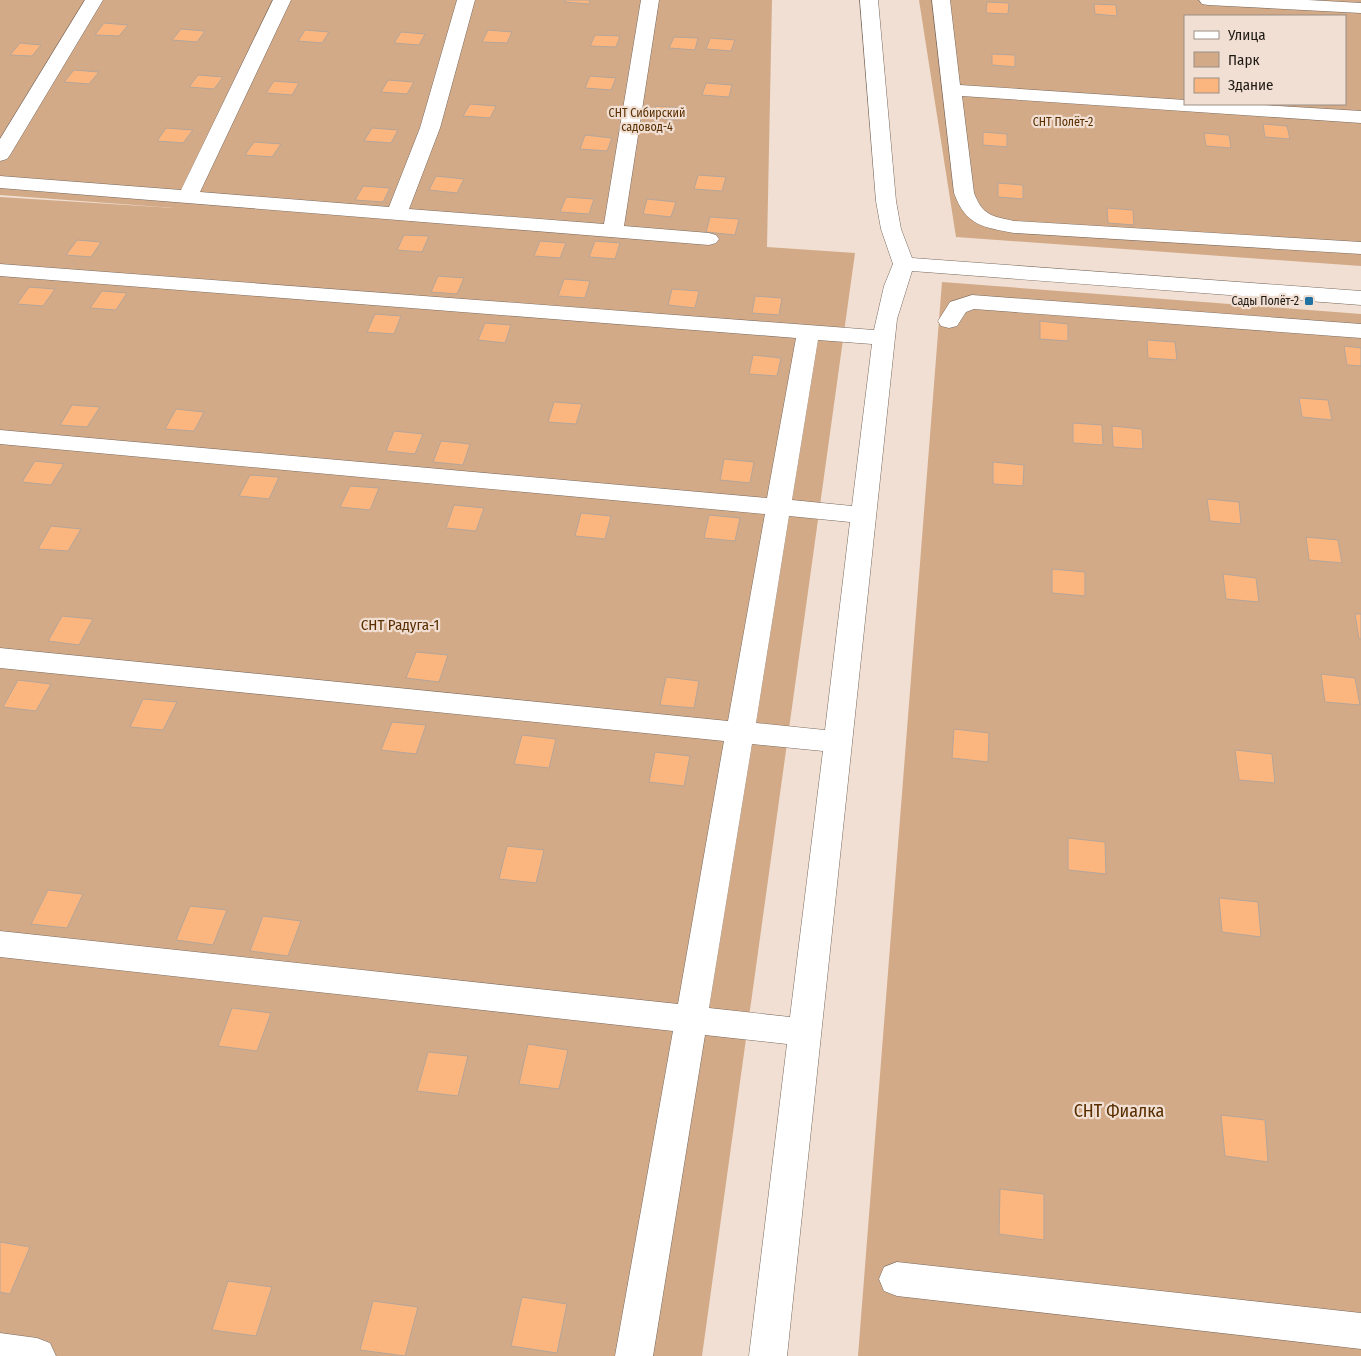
<svg xmlns="http://www.w3.org/2000/svg" width="1361" height="1356" font-family="'Fira Sans Condensed',sans-serif">
  <style>
    .green { fill: #d3aa88; fill-rule: evenodd }
    .building { fill: #fab67e; stroke: #b5a599 }
    .lines { fill: none; stroke-linecap: round; stroke-linejoin: round }
    .minor-casing { stroke: #796a5f; stroke-width: 1 }
    .minor { fill: #fff; fill-rule: evenodd }
    .poi-dot { fill: #2072a3; stroke: #f0dfd2; stroke-width: 2 }
    .labels { text-anchor: middle; dominant-baseline: central; stroke-width: 4.5; stroke-linejoin: round; paint-order: stroke }
    .far-park-label { font-size: 12px; fill: #592e00; stroke: #f0dfd2 }
    .far-poi-label { font-size: 12px; fill: #1e1813; stroke: #f0dfd2; text-anchor: end }
    .park-label { font-size: 15px; fill: #592e00; stroke: #f0dfd2 }
    .near-park-label { font-size: 18px; fill: #592e00; stroke: #f0dfd2 }
  </style>
  <rect width="100%" height="100%" fill="#f0dfd2"/>
  <g class="green">
    <path d="M0,0h772l-5,247 88,6 -153,1103h-702v-1159l174,11 -174,-13z"/>
    <path d="M919,0h442v266l-405,-29zM1185,16h160v88h-160z"/>
    <path d="M942,282l419,32v1042h-503z"/>
  </g>
  <g class="building">
    <path d="M566,0h24l-1,4 -25,-2z"/>
    <path d="M987,2l22,1 -1,11 -22,-1z"/>
    <path d="M1094,4l22,1 1,11 -22,-2z"/>
    <path d="M104,23l24,2 -9,11 -24,-1z"/>
    <path d="M181,29l24,2 -8,11 -25,-2z"/>
    <path d="M305,30l24,2 -7,11 -24,-2z"/>
    <path d="M488,30l24,2 -5,11 -25,-1z"/>
    <path d="M401,32l24,2 -6,11 -25,-2z"/>
    <path d="M595,35l25,1 -4,11 -26,-1z"/>
    <path d="M674,37l24,1 -3,12 -26,-2z"/>
    <path d="M710,38l25,2 -4,11 -25,-2z"/>
    <path d="M20,43l21,2 -9,11 -22,-1z"/>
    <path d="M992,54l23,1v12l-23,-2z"/>
    <path d="M74,70l25,2 -10,12 -25,-2z"/>
    <path d="M198,75l25,2 -9,12 -25,-2z"/>
    <path d="M590,76l26,2 -5,12 -26,-2z"/>
    <path d="M388,80l26,2 -7,12 -26,-2z"/>
    <path d="M274,81l25,2 -7,12 -26,-2z"/>
    <path d="M706,83l26,2 -3,12 -27,-2z"/>
    <path d="M470,104l26,2 -6,12 -27,-2z"/>
    <path d="M656,106l26,2 -4,12 -26,-2z"/>
    <path d="M1263,124l24,2 3,13 -25,-2z"/>
    <path d="M166,128l27,2 -10,13 -26,-2z"/>
    <path d="M372,128l26,2 -7,13 -27,-2z"/>
    <path d="M983,132l24,2v13l-24,-2z"/>
    <path d="M1204,133l25,2 2,13 -25,-2z"/>
    <path d="M585,135l27,3 -5,13 -27,-2z"/>
    <path d="M254,142l27,2 -9,13 -27,-2z"/>
    <path d="M698,175l28,2 -4,14 -28,-2z"/>
    <path d="M436,176l28,3 -7,14 -28,-3z"/>
    <path d="M998,183l25,2v14l-25,-2z"/>
    <path d="M363,186l27,2 -7,14 -28,-2z"/>
    <path d="M566,197l28,2 -5,15 -29,-2z"/>
    <path d="M647,199l29,3 -5,15 -28,-3z"/>
    <path d="M1107,208l26,2 1,15 -26,-2z"/>
    <path d="M710,217l29,2 -4,16 -29,-3z"/>
    <path d="M404,235l25,1 -7,16 -25,-2z"/>
    <path d="M77,240l24,2 -10,15 -25,-2z"/>
    <path d="M540,241l26,2 -6,15 -26,-2z"/>
    <path d="M595,241l25,2 -5,16 -26,-2z"/>
    <path d="M438,276l26,2 -7,16 -26,-2z"/>
    <path d="M564,279l26,2 -5,17 -27,-2z"/>
    <path d="M29,287l26,2 -12,17 -26,-2z"/>
    <path d="M672,289l27,2 -4,17 -27,-3z"/>
    <path d="M102,291l25,2 -11,17 -26,-2z"/>
    <path d="M755,296l27,2 -3,17 -27,-2z"/>
    <path d="M375,314l26,2 -7,18 -27,-2z"/>
    <path d="M1040,321l28,3v17l-28,-2z"/>
    <path d="M485,323l26,2 -6,18 -27,-3z"/>
    <path d="M1147,340l28,2 2,18 -29,-2z"/>
    <path d="M1344,346l17,2v18l-14,-1z"/>
    <path d="M753,355l28,3 -4,18 -28,-2z"/>
    <path d="M1299,398l29,2 4,20 -30,-3z"/>
    <path d="M554,402l28,2 -6,20 -28,-2z"/>
    <path d="M72,405l28,2 -13,20 -27,-2z"/>
    <path d="M176,409l28,3 -10,19 -29,-2z"/>
    <path d="M1073,423l29,2 1,20 -30,-2z"/>
    <path d="M1112,426l30,3 1,20 -30,-2z"/>
    <path d="M394,431l29,3 -8,20 -29,-3z"/>
    <path d="M441,441l29,3 -7,21 -30,-3z"/>
    <path d="M724,459l30,3 -4,21 -30,-3z"/>
    <path d="M35,461l29,3 -13,21 -29,-3z"/>
    <path d="M993,462l31,3 -1,21 -30,-2z"/>
    <path d="M250,475l29,2 -10,22 -30,-3z"/>
    <path d="M350,486l29,2 -9,22 -30,-3z"/>
    <path d="M1207,499l32,3 2,22 -31,-3z"/>
    <path d="M454,505l30,3 -8,23 -30,-3z"/>
    <path d="M581,513l30,3 -6,23 -30,-3z"/>
    <path d="M709,515l31,3 -5,23 -31,-3z"/>
    <path d="M51,526l30,3 -13,22 -30,-2z"/>
    <path d="M1306,537l32,3 4,23 -33,-3z"/>
    <path d="M1052,569l33,3v24l-33,-3z"/>
    <path d="M1223,574l33,4 3,24 -33,-3z"/>
    <path d="M1355,614h6v25h-2z"/>
    <path d="M62,616l31,3 -14,26 -31,-4z"/>
    <path d="M416,652l32,3 -9,27 -33,-4z"/>
    <path d="M1321,674l34,4 5,27 -35,-3z"/>
    <path d="M666,677l33,4 -5,27 -34,-3z"/>
    <path d="M18,680l33,4 -15,27 -33,-4z"/>
    <path d="M143,699l34,3 -14,28 -33,-3z"/>
    <path d="M392,722l34,3 -10,29 -35,-4z"/>
    <path d="M954,729l35,4 -1,29 -36,-4z"/>
    <path d="M522,735l34,4 -7,29 -35,-4z"/>
    <path d="M1235,750l37,4 3,29 -36,-3z"/>
    <path d="M655,752l35,4 -6,30 -35,-4z"/>
    <path d="M1068,838l37,4 1,32 -38,-4z"/>
    <path d="M507,846l37,4 -8,33 -37,-4z"/>
    <path d="M48,890l35,4 -16,34 -36,-4z"/>
    <path d="M1219,898l39,4 3,35 -39,-5z"/>
    <path d="M190,906l37,4 -14,35 -37,-5z"/>
    <path d="M263,916l38,5 -13,35 -38,-5z"/>
    <path d="M232,1008l39,5 -14,38 -39,-5z"/>
    <path d="M528,1044l40,6 -9,39 -40,-5z"/>
    <path d="M428,1052l40,4 -10,40 -41,-5z"/>
    <path d="M1221,1115l44,5 3,42 -43,-6z"/>
    <path d="M1000,1189l44,5v46l-45,-6z"/>
    <path d="M0,1242l30,5 -20,47 -10,-2z"/>
    <path d="M228,1281l44,6 -16,49 -44,-6z"/>
    <path d="M522,1297l45,7 -10,49 -46,-7z"/>
    <path d="M373,1301l45,6 -13,49 -45,-6z"/>
  </g>
  <g class="lines">
    <defs>
      <g id="minor">
        <path d="M85,0h18l-93,155 -3,4 -7,2v-22z"/>
        <path d="M273,0h18l-91,192 189,15 31,-79 37,-128h18l-35,128 -31,81 195,15 37,-224h18l-35,226 85,7 7,2 3,4 -3,4 -7,2 -709,-57v-12l181,14z"/>
        <path d="M860,0h18l18,201 5,28 11,29 449,33v14l-449,-34 -15,48 -110,1037h-38l38,-312 -82,-9 -52,321h-38l58,-325 -673,-74v-26l678,73 46,-263 -724,-73v-20l728,73 37,-207 -765,-70v-14l767,68 29,-160 -796,-62v-12l874,66 10,-44 9,-22 -12,-35 -5,-28zM818,340l54,4 -20,162 -60,-6zM789,516l61,6 -25,208 -69,-7zM752,744l71,7 -33,266 -81,-9z"/>
        <path d="M932,0h18l10,85 225,15v4h61l115,7v12l-399,-27 12,97c9,23 18,23 40,28l347,21v12l-347,-21c-31,-6 -48,-7 -60,-40z"/>
        <path d="M1199,0h109l53,3v10l-153,-8 -6,-1z"/>
        <path d="M972,295l389,29v14l-387,-29 -8,3 -9,14 -8,2 -8,-2 -3,-5 12,-19z"/>
        <path d="M897,1262l464,51v36l-464,-53 -13,-5 -5,-12 5,-12z"/>
        <path d="M0,1333l37,5 13,5 6,13h-56z"/>
      </g>
    </defs>
    <use href="#minor" class="minor-casing"/>
    <use href="#minor" class="minor"/>
  </g>
  <rect class="poi-dot" x="1304" y="296" width="10" height="10" rx="2.5"/>
  <g class="labels">
    <g class="far-park-label">
      <text x="647" y="113">СНТ Сибирский<tspan x="647" dy="14">садовод-4</tspan></text>
      <text x="1063" y="122">СНТ Полёт-2</text>
    </g>
    <g class="far-poi-label">
      <text x="1299" y="301">Сады Полёт-2</text>
    </g>
    <g class="park-label">
      <text x="400" y="625">СНТ Радуга-1</text>
    </g>
    <g class="near-park-label">
      <text x="1119" y="1111">СНТ Фиалка</text>
    </g>
  </g>
  <rect x="1184" y="15" width="162" height="90" fill="#f0dfd2" stroke="#9c8f86"/>
  <rect x="1194" y="31" width="25" height="8" fill="#ffffff" stroke="#9c8f86"/>
  <text x="1228" y="40" font-size="15" fill="#1e1813">Улица</text>
  <rect x="1194" y="52" width="25" height="15" fill="#d3aa88" stroke="#9c8f86"/>
  <text x="1228" y="65" font-size="15" fill="#1e1813">Парк</text>
  <rect x="1194" y="78" width="25" height="15" fill="#fab67e" stroke="#9c8f86"/>
  <text x="1228" y="90" font-size="15" fill="#1e1813">Здание</text>
</svg>
